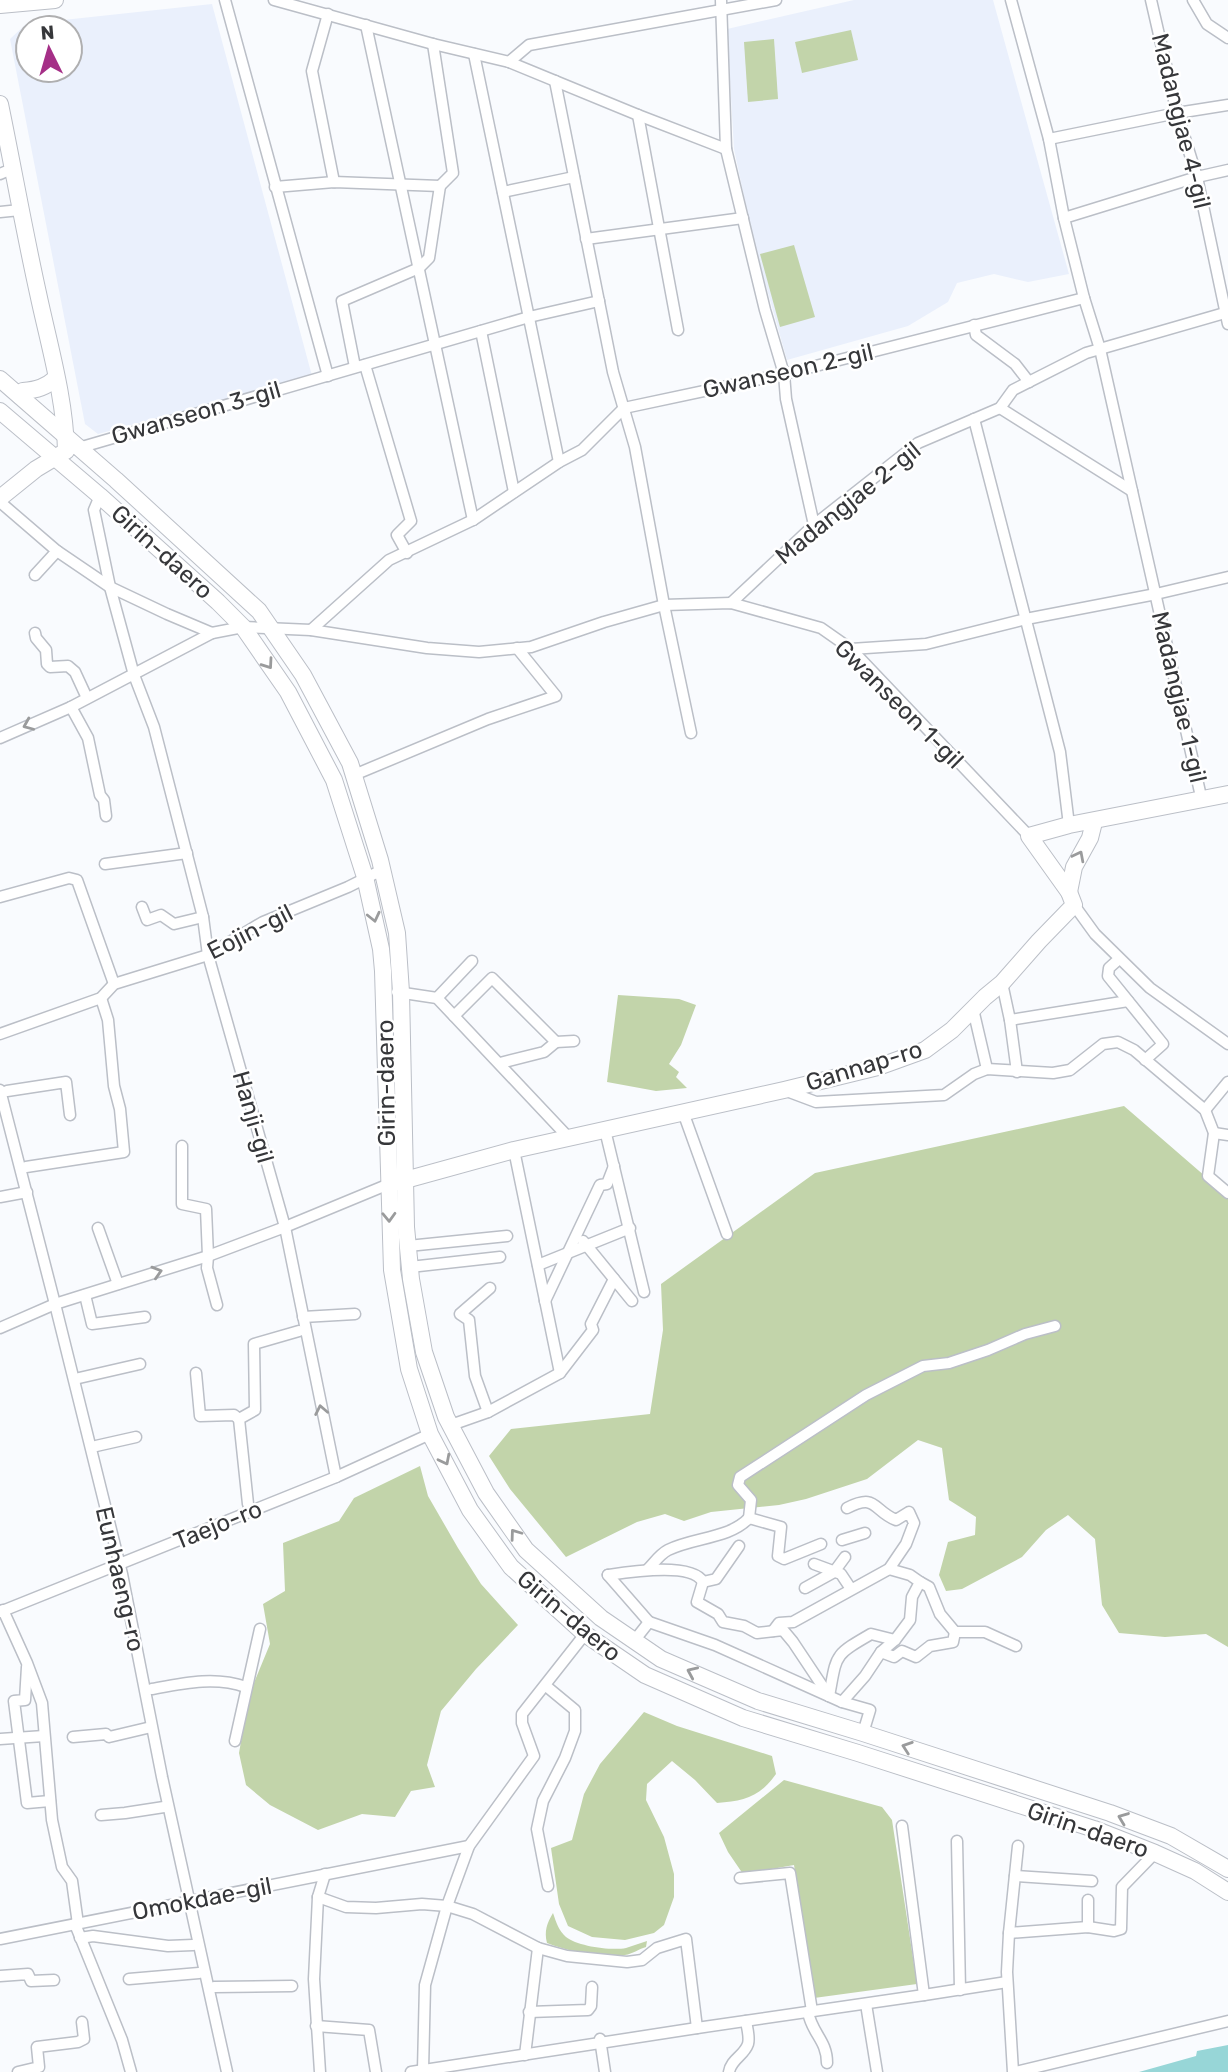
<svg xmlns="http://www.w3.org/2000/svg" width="1228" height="2072" font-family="Rubik,sans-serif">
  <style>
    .built { fill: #eaf0fc; fill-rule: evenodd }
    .green { fill: #c2d4aa }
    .water { fill: #97d6d7 }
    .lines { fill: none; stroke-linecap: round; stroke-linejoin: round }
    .street-casing { stroke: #bbbfc7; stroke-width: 13 }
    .secondary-casing { stroke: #bbbfc7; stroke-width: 18 }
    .street { stroke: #fff; stroke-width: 10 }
    .secondary { stroke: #fff; stroke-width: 16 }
    .oneway { stroke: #9a9b9c }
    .labels { text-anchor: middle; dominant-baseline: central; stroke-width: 5; stroke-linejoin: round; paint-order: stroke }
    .street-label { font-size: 24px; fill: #36373a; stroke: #fff }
  </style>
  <rect width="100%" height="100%" fill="#f9fbfe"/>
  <g class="built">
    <path d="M854,0h139l76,274 -41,8 -34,-8 -37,9 -9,19 -40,24 -121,34 -33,-116 -20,-95 -7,-120z"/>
    <path d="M212,4l100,372 -214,58 -13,-10 -75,-385 16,-15zM28,28h42v42h-42z"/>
  </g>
  <g class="green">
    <path d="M851,30l7,30 -56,13 -7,-31z"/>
    <path d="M774,39l4,60 -30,3 -4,-60z"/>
    <path d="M794,245l21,72 -35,10 -20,-73z"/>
    <path d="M618,995l61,4 17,6 -15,40 -12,19 10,8 -3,5 11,11 -31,3 -49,-9z"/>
    <path d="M1124,1106l104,90v451l-22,-13 -41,3 -46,-4 -17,-28 -7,-66 -27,-24 -22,15 -24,27 -60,32 -16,2 -7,-16 9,-33 27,-7 1,-18 -27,-17 -7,-52 -24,-8 -51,39 -61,20 -27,6 -68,7 -27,9 -19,-7 -28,8 -71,35 -56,-68 -21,-33 22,-27 139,-15 13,-84 -2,-46 154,-111z"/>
    <path d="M420,1466l8,30 30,52 23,36 37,41 -42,44 -35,42 -14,54 8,22 -24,4 -16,26 -33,-3 -44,16 -48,-25 -24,-20 -7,-32 10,-58 21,-51 -7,-40 22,-13 -2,-48 56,-22 15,-23z"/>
    <path d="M644,1712l33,14 95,30 4,18c-16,23 -32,27 -59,29l-22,-23 -23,-19 -25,23 -1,16 18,37 10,37v23l-10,28 -10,8 -29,7 -33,-3 -24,-11 -9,-22 -8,-56 21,-8 12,-46 16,-30z"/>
    <path d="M784,1780l98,27 10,13 25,164 -103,14 -20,-133 -51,9 -15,-22 -9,-19z"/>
    <path d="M553,1913c3,9 6,18 13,24 11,9 45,14 60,11 7,-2 14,-5 21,-7l-1,6c-8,2 -13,7 -21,8 -26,4 -54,-3 -78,-12 -3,-12 0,-20 6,-30z"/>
  </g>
  <path class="water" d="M1228,2045v27h-89l57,-16 1,-5z"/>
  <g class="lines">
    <defs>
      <g id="street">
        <path d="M225,0l103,376"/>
        <path d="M274,0l159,44 76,18 129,53 88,34"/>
        <path d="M721,0l5,149 39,161 19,64 2,25 28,126"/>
        <path d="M1011,0l38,139 15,79 20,80 16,51 102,452"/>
        <path d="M1151,0l26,113 20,64 31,147"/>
        <path d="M1193,0l14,24 21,14"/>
        <path d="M328,14l-16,57 22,111"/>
        <path d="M366,25l107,495"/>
        <path d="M474,54l85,408"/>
        <path d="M509,62l20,-17 247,-45"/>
        <path d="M555,81l58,291 22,75 29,158 27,128"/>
        <path d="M638,115l40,215"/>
        <path d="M1049,139l128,-26 51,-8"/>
        <path d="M0,174l14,-6"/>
        <path d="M275,187l59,-5 106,4 13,-13 -20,-129"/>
        <path d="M503,192l71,-15"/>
        <path d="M0,212l20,-2"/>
        <path d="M1064,218l133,-41 31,-7"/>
        <path d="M586,239l157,-21"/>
        <path d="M974,325l2,10 39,29 14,18"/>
        <path d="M481,331l33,161"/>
        <path d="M365,365l46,156 -14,14 10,18"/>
        <path d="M355,367l-13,-66 77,-33 10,-10 11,-72"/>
        <path d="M1000,408l132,83"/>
        <path d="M974,419l86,333 9,73"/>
        <path d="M75,449l454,-132 70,-16"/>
        <path d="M100,496l-6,14 16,77 24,88 20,52 49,190 5,38 77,272 51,250"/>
        <path d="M0,502l57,49 53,36 57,27 45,19 31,-6 68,3 116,18 52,4 52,-5 73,-25 60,-17 67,-2 90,25 30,21 178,187"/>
        <path d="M35,575l22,-24"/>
        <path d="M731,603l83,-78 104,-82 82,-35 13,-18 73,-37 142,-41"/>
        <path d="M311,630l78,-70 84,-40 86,-58 23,-12 42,-42 160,-34 300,-76"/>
        <path d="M35,633l1,5 10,12 1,14 3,3 18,-1 7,6 12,26"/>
        <path d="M851,649l75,-5 100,-25 130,-25 72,-17"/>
        <path d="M71,707l17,31 12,57 4,5 2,16"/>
        <path d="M0,738l71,-31 141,-74"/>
        <path d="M354,775l134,-56 68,-23 -39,-48"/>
        <path d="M105,864l82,-11"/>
        <path d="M0,897l69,-19 8,2 37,104"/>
        <path d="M1074,905l21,29 55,54 78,56"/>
        <path d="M142,907l5,13 14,-5 13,9 29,-7"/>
        <path d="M1119,959l-10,9 -1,8 55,68 -18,16"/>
        <path d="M1002,983l8,37 7,52"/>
        <path d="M397,992l40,6 132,140"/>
        <path d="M437,998l35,-37"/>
        <path d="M973,1009l14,60"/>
        <path d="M454,1016l38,-38 64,64 -12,10 -44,11"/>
        <path d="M1010,1020l118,-19"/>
        <path d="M0,1034l101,-36 13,-14 94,-29 55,-33 85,-35 34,-17"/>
        <path d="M556,1042l18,-1"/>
        <path d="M0,1090l55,214 67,270 40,203 65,295"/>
        <path d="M784,1090l32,12 128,-7 30,-21 13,-5 66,4 17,-3 33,-26 15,-2 16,8 71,60 9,23 -6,43 20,17"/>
        <path d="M7,1091l59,-9 4,33"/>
        <path d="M1205,1110l23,-28"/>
        <path d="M683,1112l44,122"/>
        <path d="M605,1130l39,162"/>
        <path d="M1214,1133l14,2"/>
        <path d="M182,1146v58l24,5 2,47 -1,12 10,37"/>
        <path d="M514,1150l46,223"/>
        <path d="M26,1167l98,-15 -4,-43 -6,-23 -6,-66 -7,-22"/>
        <path d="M0,1197l27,-5"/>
        <path d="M98,1228l20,56"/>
        <path d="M583,1241l49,60"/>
        <path d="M408,1246l99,-10"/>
        <path d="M538,1265l92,-37"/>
        <path d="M410,1267l90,-10"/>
        <path d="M85,1295l7,29 53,-7"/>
        <path d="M545,1301l55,-116 7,-1 7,-18"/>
        <path d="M303,1317l52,-3"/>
        <path d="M0,1328l55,-24 153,-48 77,-29 104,-43"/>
        <path d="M196,1373l4,43 34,-1 5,4"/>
        <path d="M79,1378l61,-14"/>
        <path d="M488,1412l-13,-36 -6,-56 -9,-6 30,-26"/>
        <path d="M451,1425l37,-13 72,-39 33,-43 -2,-6 23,-45"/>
        <path d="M96,1446l40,-9"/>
        <path d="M248,1504l-9,-85 16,-9 -1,-66 45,-13"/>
        <path d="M749,1518l2,-18 -13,-15 2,-8 126,-82 57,-29 26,-3 39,-13 37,-16 30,-8"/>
        <path d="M749,1518l32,9 -3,29 6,3 37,-15"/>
        <path d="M842,1540l23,-7"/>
        <path d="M814,1564l27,10 10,15"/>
        <path d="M648,1569c6,-6 12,-15 20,-19 26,-13 61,-11 81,-32"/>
        <path d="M608,1575c20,-3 84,-13 95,7"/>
        <path d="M608,1575l41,47"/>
        <path d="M703,1582l-6,20 21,12 5,8 21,4 13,7 26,-3 10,12 36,54"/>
        <path d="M703,1582l13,-3 23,-33"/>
        <path d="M920,1582l9,5 11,27 15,18h30l31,14"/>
        <path d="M805,1588l29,-16 11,-15"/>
        <path d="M3,1610l24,53 15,40 10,117 10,47 10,14 6,43"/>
        <path d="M0,1612l336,-135 94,-43"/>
        <path d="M773,1631l6,-8 14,-1 96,-53 17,-25 8,-21 -5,-11 -13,8c-24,-10 -19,-27 -49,-12"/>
        <path d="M634,1641l15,-19 66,23 127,57 28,8 -7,23"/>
        <path d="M881,1652l13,5 8,-6 14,6 14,-11 23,-4 2,-10"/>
        <path d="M27,1667l-2,33 -11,1 13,102 23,-2"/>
        <path d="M546,1686l29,24v21l-10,27 -22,43 -6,28 11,57"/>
        <path d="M152,1689c32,-6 63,-13 94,-2"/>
        <path d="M829,1696c8,-42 4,-40 42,-62l24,6"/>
        <path d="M842,1702l23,-26 16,-24 14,-12 15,-20 2,-23 8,-15 -10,-7 -21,-6"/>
        <path d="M73,1737l33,-3 3,3 38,-9"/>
        <path d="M0,1739l44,-3"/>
        <path d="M235,1741l25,-112"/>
        <path d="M101,1815l24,-2 39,-6"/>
        <path d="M957,1841l3,149"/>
        <path d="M1015,1876l77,5"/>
        <path d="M740,1878l50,-5 22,138"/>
        <path d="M318,1897l28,10 30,1 46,-4 25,2 26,8 65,34 29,8 60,6 15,-2 15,-12 29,-9 11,89"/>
        <path d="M1088,1900v27"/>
        <path d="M75,1924l47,116 9,32"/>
        <path d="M1009,1933l79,-6 26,4 7,-2 1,-42 33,-34"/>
        <path d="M80,1938l13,-2 75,10 25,-1"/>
        <path d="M0,1939l469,-93"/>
        <path d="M0,1976l28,-2 3,7 23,-1"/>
        <path d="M129,1979l70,-6"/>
        <path d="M214,1987l78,-1"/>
        <path d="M924,1995l83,-13"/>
        <path d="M866,2004l11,68"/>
        <path d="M529,2012l59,-2 3,-4 1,-19"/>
        <path d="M808,2012c4,22 19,28 19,51"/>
        <path d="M316,2026l53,4 7,42"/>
        <path d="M600,2039l5,33"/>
        <path d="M525,2055l13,-107"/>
        <path d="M423,2070l2,-85 22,-79 22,-60 65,-90 -12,-33v-9l63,-80"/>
        <path d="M18,2072l21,-5 -2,-20 41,-5 6,-3 -2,-17"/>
        <path d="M320,2072l-6,-93 4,-82 7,-23"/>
        <path d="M411,2072l286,-44 227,-33 -22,-169"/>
        <path d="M729,2072c2,-13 15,-16 19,-28 2,-7 -1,-16 -2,-23"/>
        <path d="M1013,2072l-6,-100 2,-39 9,-87"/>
        <path d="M1016,2072l212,-51"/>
      </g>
      <g id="secondary">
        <path d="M0,5l55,-5"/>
        <path d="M0,104c13,63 24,126 38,189 11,52 27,105 28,158l-30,18 -36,29"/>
        <path d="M0,379l116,101 143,131 44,64 47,88 30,97 17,73 4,59 5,235 5,52 13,73 22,65 40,76 40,57 75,68 60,41 97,42 105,32 247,80 61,23 57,33"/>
        <path d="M20,396l3,-5c14,-1 23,-4 33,-13"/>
        <path d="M0,411l100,85 118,106 25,25 45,65 46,88 31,97 16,72 2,22 9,299 17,99 21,65 40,76 41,57 74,67 60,41 98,43 115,35 236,76 61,24 40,18 33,21"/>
        <path d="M1069,892l5,-25 16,-29 4,-16"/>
        <path d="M398,1182l116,-32 270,-60 94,-23 47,-17 27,-20 33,-33 17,-14 37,-42 35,-36 -5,-13 -40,-56 40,-11 159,-31"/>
      </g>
    </defs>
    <use href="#street" class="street-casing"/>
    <use href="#secondary" class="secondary-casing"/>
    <use href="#street" class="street"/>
    <use href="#secondary" class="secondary"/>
  </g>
  <defs><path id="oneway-chevron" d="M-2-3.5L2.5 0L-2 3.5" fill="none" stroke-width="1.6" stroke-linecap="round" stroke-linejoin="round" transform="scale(1.75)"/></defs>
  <g class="oneway">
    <use href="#oneway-chevron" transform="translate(268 664) rotate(55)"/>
    <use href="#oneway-chevron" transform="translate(28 725) rotate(157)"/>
    <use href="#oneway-chevron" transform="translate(1079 856) rotate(-63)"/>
    <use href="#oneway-chevron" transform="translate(374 917) rotate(77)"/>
    <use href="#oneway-chevron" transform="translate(389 1217) rotate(88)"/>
    <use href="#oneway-chevron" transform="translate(157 1272) rotate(-17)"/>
    <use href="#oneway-chevron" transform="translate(321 1410) rotate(-101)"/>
    <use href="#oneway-chevron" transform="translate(445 1460) rotate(63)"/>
    <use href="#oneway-chevron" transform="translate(515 1534) rotate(-126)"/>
    <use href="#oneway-chevron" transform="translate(692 1672) rotate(-156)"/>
    <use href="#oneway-chevron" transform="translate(907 1747) rotate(-161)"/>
    <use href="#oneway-chevron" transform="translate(1123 1818) rotate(-159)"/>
  </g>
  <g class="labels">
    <g class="street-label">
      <text transform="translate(1181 121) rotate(76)">Madangjae 4-gil</text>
      <text transform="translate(788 371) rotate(-13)">Gwanseon 2-gil</text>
      <text transform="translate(196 413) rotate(-16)">Gwanseon 3-gil</text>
      <text transform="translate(848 503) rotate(-39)">Madangjae 2-gil</text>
      <text transform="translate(162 552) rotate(42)">Girin-daero</text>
      <text transform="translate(1179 697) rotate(77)">Madangjae 1-gil</text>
      <text transform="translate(899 704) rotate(45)">Gwanseon 1-gil</text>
      <text transform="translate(250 932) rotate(-27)">Eojin-gil</text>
      <text transform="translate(864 1066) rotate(-17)">Gannap-ro</text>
      <text transform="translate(386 1083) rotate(-91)">Girin-daero</text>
      <text transform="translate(253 1117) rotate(74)">Hanji-gil</text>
      <text transform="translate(218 1525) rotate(-22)">Taejo-ro</text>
      <text transform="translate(120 1579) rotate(77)">Eunhaeng-ro</text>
      <text transform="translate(569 1616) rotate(40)">Girin-daero</text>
      <text transform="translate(1088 1830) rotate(19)">Girin-daero</text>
      <text transform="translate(202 1899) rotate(-11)">Omokdae-gil</text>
    </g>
  </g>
  <g transform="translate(49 49) rotate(355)"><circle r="33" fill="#ffffff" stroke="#afafb0" stroke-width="2"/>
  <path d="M0-5L12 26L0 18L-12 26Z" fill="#a52f87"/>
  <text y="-10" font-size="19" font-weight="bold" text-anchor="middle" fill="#36373a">N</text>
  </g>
</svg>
